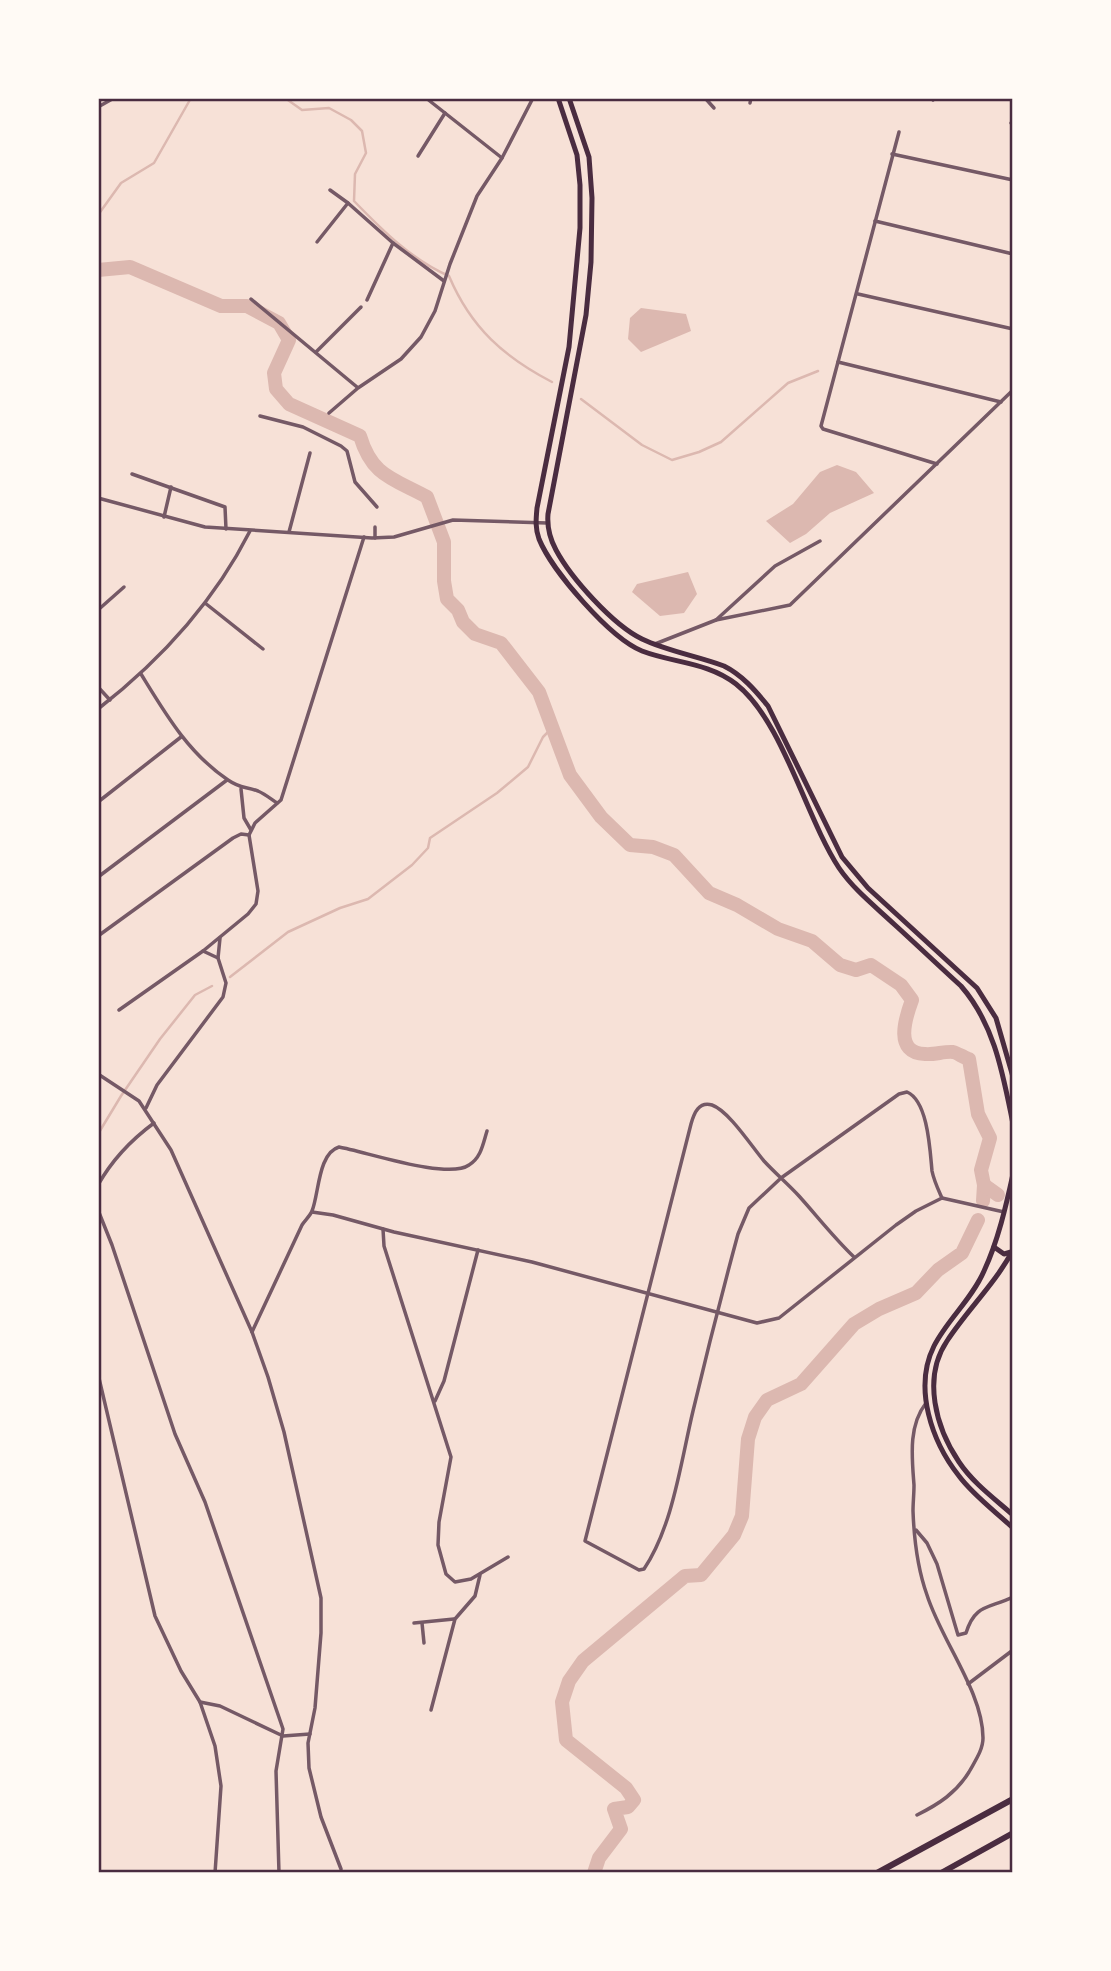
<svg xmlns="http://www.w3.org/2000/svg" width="1111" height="1971" font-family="'Roboto Condensed',sans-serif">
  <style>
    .water { fill: #dcb8b0 }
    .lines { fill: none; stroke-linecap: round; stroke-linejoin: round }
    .stream { stroke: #dcb8b0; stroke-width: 2.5 }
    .river { stroke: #dcb8b0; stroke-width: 14 }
    .minor { stroke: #755966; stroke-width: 3.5 }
    .primary { stroke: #4a2c40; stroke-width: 5 }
    .motorway { stroke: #4a2c40; stroke-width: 6 }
    .neatline { fill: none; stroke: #4a2c40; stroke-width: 2.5 }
  </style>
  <rect width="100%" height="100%" fill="#f7e1d7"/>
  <g class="water">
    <path d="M641,308l45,6 5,17 -50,21 -13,-13 2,-21z"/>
    <path d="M837,465l19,7 18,21 -44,20 -24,21 -16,9 -24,-22 27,-17 27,-32z"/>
    <path d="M688,572l9,22 -13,19 -24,3 -28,-24 5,-8z"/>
  </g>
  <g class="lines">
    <g class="stream">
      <path d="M285,98l17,12 27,-2 22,12 11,11 4,22 -11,21 -1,27c28,29 58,59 95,75 22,52 55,81 103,106"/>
      <path d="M98,215l23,-32 33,-20 37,-65"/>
      <path d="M581,399l61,46 30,15 27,-8 22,-10 67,-59 30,-12"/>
      <path d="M230,977l58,-45 52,-24 28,-9 44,-34 16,-17 2,-10 67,-45 31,-26 15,-30 10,-10"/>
      <path d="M98,1134l23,-38 39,-57 35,-44 17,-9"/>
    </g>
    <g class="river">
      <path d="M98,270l32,-3 91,39h26l32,17 10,17 -15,33 2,16 13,15 71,32c12,40 32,42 67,61l17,45v39l3,18 11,11 5,12 12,12 26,9 38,49 31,83 31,42 29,28 23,2 21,8 35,38 28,12 41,24 34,12 28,24 16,5 15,-5 30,20 11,15c-7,19 -18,53 13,54 9,1 20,-3 28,-2 5,1 11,6 16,7l9,55 12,24 -9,32 3,15 -1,16"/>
      <path d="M984,1185l14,10"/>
      <path d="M594,1873l5,-15 22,-29 -7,-20 14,-2 6,-7 -8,-12 -60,-48 -4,-38 7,-21 14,-20 102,-85 16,-1 33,-40 8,-19 6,-77 7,-22 12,-17 34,-16 53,-60 25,-15 37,-16 22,-23 24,-17 16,-33"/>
    </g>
    <g class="minor">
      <path d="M426,98l76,60"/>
      <path d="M705,98l9,10"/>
      <path d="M933,100l2,-2"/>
      <path d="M750,103l1,-5"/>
      <path d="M98,107l16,-9"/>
      <path d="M1011,123l2,-2"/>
      <path d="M899,132l-78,294 2,3 114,35"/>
      <path d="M892,154l121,26"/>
      <path d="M418,156l27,-43"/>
      <path d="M330,190l18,13 45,40 51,38"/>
      <path d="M875,221l138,33"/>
      <path d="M317,242l31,-39"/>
      <path d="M858,294l155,35"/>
      <path d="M251,299l106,88"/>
      <path d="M367,300l26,-57"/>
      <path d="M316,352l45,-45"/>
      <path d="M838,362l163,40"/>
      <path d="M329,413l29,-25 43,-29 20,-22 14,-26 15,-47 27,-68 25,-38 31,-60"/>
      <path d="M260,416l43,11 38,19 6,5 8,31 22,25"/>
      <path d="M132,474l93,33 1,22"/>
      <path d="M98,498l107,29 167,11 22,-1 59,-17 94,3"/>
      <path d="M164,517l7,-30"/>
      <path d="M289,532l21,-79"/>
      <path d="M375,538v-11"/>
      <path d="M205,603l58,46"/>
      <path d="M98,610l26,-23"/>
      <path d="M716,620l74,-15 223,-215"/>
      <path d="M655,644l61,-24 59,-54 45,-25"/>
      <path d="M141,674c24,39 47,79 87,106 13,9 17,6 30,11 7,3 13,8 19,12"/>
      <path d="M98,687l12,13"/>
      <path d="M98,709c63,-49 116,-107 152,-178"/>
      <path d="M241,789l3,29 7,12"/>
      <path d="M98,802l83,-65"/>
      <path d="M98,877l129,-97"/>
      <path d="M98,936l135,-98 8,-4 8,1 6,-12 26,-23 83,-263"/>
      <path d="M203,951l15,7"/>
      <path d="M119,1010l84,-59 45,-37 8,-10 2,-13 -9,-56"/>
      <path d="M98,1074l41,27 32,49 81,182 16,45 16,55 37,166v35l-6,75 -7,35 1,25 12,49 20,52"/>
      <path d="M146,1108l11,-23 66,-88 3,-14 -8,-25 2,-20"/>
      <path d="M98,1185c14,-25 33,-45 56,-62"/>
      <path d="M98,1210l14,35 63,189 30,68 78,227 -7,42 3,102"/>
      <path d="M312,1212l21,3 61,17 138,30 225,61 22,-5 117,-93 20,-14 26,-13 62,14"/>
      <path d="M383,1229l1,17 67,211 -12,65 -1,23 8,29 9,8 16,-3 37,-22"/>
      <path d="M854,1257c-20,-19 -37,-41 -55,-61 -11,-12 -24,-23 -35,-35 -12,-14 -35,-50 -52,-56 -13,-4 -18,8 -21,19l-106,417 54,29 5,-1c29,-43 37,-108 49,-158 14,-59 29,-118 45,-177l11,-26 32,-30 118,-84 8,-2c21,9 23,58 25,79 2,10 6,18 10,27"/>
      <path d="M252,1332l50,-107c3,-5 8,-9 10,-14 7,-17 6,-58 27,-64 28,5 109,33 130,18 12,-7 14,-21 18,-34"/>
      <path d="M98,1374l57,242 26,55 19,31 15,44 6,40 -6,87"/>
      <path d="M435,1401l9,-20 34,-131"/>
      <path d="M916,1530l11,13 10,21 21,71 8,-2c9,-29 22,-24 47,-36"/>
      <path d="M414,1623l40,-4"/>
      <path d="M422,1623l2,20"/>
      <path d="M968,1684l45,-34"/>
      <path d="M200,1702l20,4 63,30 27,-2"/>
      <path d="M431,1710l24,-91 20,-23 5,-21"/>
      <path d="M917,1815c22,-11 39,-22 52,-43 6,-11 14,-22 14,-34 0,-46 -42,-98 -56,-143 -9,-25 -13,-57 -14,-84 0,-8 1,-17 1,-26 -2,-27 -6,-59 12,-82"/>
    </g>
    <g class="primary">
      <path d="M558,98l19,57 3,30v43l-11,119 -32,161c-1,11 -2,20 2,31 13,32 71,99 103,112 31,12 66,11 94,33 47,37 69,132 103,184 15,22 37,39 56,57 22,20 44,41 66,61 34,39 42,89 52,138"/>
      <path d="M569,98l20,59 3,41 -1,64 -5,53 -38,199c-1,12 2,25 8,36 15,28 57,75 86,89 25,12 55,17 82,27 18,9 31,24 44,40l74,151 26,31 109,100 19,30 17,59"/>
      <path d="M1013,1174c-7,32 -15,67 -29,97 -12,28 -37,49 -50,75 -21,42 -2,96 25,130 15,20 36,35 54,52"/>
      <path d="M994,1247l10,7 7,-2"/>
      <path d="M1013,1250c-18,34 -45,59 -66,91 -25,37 -11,87 12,121 14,21 36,37 54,53"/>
    </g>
    <g class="motorway">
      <path d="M877,1873l136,-74"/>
      <path d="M941,1873l72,-40"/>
    </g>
  </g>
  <rect width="1111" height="1971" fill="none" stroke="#fffaf5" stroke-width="200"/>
  <rect x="100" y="100" width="911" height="1771" class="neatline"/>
</svg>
